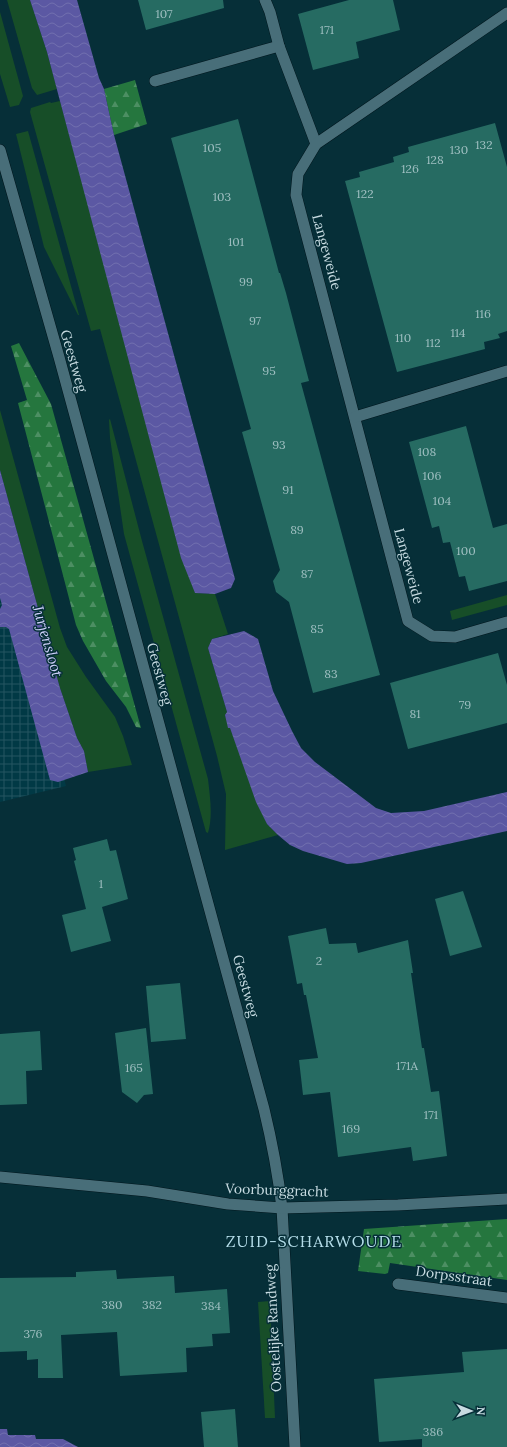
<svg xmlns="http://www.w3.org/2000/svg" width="507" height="1447" font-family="Lora,serif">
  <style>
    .industrial { fill: url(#industrial-grid) }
    .green { fill: #174e28 }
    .forest { fill: url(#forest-firs) }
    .water { fill: url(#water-waves) }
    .building { fill: #266b62 }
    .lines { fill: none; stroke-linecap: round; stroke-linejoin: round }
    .minor-casing { stroke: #00161d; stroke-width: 12 }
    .tertiary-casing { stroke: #00161d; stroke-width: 12 }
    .minor { stroke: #486e79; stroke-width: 11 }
    .tertiary { stroke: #486e79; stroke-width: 11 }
    .labels { text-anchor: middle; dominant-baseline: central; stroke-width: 3; stroke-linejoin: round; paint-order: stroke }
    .number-label { font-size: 12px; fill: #9fbfc1 }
    .street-label { font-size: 14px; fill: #c7dbe1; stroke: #062f38 }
    .water-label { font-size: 15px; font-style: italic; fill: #cfd0fb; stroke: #062f38 }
    .quarter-label { font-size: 16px; letter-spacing: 1px; fill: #b5deea; stroke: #062f38 }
  </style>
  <defs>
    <pattern id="industrial-grid" width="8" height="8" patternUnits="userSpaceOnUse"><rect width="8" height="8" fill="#013945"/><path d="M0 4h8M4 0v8" fill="none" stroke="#255560"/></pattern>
    <pattern id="forest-firs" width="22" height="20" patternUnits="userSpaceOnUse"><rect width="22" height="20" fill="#25763e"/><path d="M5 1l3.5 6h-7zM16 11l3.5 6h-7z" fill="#4d8f63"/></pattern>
    <pattern id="water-waves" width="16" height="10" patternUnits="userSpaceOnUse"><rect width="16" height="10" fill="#5b58a3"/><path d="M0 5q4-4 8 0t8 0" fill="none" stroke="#716faf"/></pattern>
  </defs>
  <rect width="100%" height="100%" fill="#062f38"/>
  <path class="industrial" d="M0,545l66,241 -66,16z"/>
  <g class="green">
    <path d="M7,0h23l17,52 10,37 -20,6 -5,-7z"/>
    <path d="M0,12l23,84 -4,9 -9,2 -10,-33z"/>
    <path d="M60,101l135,492 20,1 13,40 -16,5 -4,9 19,64 -2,3 42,109 11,11 -53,15 1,-56 -9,-38 -117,-427 -9,2 -61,-219 1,-4 19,-6 1,1z"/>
    <path d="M28,131l51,184h-1l-34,-68 -28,-113z"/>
    <path d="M0,410l60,218 7,19 19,30 29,40 8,19 9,29 -44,7 -4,-21 -7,-13 -17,-50 -60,-218z"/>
    <path d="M110,419l32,122 66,238c2,18 5,37 0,54l-2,-1 -82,-298 -14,-96 -1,-18z"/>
    <path d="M507,595v10l-55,15 -2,-9z"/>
    <path d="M270,1301l5,117h-10l-7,-116z"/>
  </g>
  <g class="forest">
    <path d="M135,80l12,44 -33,11 -10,-46z"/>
    <path d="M19,343l32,61 90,324 -5,-1 -10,-20 -20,-26 -23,-40 -7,-16 -58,-222 9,-3 -16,-54z"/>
    <path d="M507,1219v61l-117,-17 -2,10 -3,1 -27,-3 6,-42z"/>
  </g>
  <g class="water">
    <path d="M30,0h47l22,78 5,11 10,46 121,444 -4,9 -16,6 -20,-1 -14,-35 -134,-506z"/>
    <path d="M0,470l60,218 17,50 7,13 4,21 -30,10 -8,-2 -41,-151 -3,-2h-6v-18l2,-4 -2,-7z"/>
    <path d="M244,631l14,8 15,52 19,40 9,17 14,14 61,46 15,5 33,-2 83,-19v39l-146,32 -14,1 -44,-13 -13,-6 -12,-10 -11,-11 -11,-22 -26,-74h-2l-3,-13 2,-3 -19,-64 4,-9z"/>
    <path d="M0,1429h7l1,6h27l1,4h27l15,8h-78z"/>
  </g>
  <g class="building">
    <path d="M138,0h85l1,8 -78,22z"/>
    <path d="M349,0h44l7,30 -44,12 3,16 -46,12 -15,-56z"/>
    <path d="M238,119l41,154h1l6,20 23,88 -8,2 79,292 -67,18 -24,-91 -13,-10 -3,-11 7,-11 -38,-138 9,-3 -80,-291z"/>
    <path d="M495,123l12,44v164l-9,3 2,4 -16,4 1,7 -88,23 -52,-191 15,-4 -1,-5 35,-10 -1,-5 16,-5 -1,-5z"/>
    <path d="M466,426l27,102 14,-4v57l-38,10 -4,-15 -6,1 -9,-35 -7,1 -4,-17 -7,2 -23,-86z"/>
    <path d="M498,653l9,32v38l-99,26 -18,-66z"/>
    <path d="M107,839l3,12 6,-1 12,49 -26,8 9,34 -40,11 -9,-37 24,-6 -12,-48 2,-1 -3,-12z"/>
    <path d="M463,891l19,56 -32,9 -15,-57z"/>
    <path d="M326,928l3,16 27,-1 2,10 50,-13 5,33h-2l11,75h2l7,44 8,-1 8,65 -34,5 -2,-14 -73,10 -8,-65 -27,3 -4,-35 19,-2 -12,-63h-2l-2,-12 -5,1 -9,-48z"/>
    <path d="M180,983l6,56 -35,3 -5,-56z"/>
    <path d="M146,1028l7,66 -9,1 -7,8 -15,-11 -7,-59z"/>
    <path d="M40,1031l2,39 -16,1 1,33 -27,1v-71z"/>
    <path d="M116,1270l1,9 57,-3 1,17 52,-4 3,44 -18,1 1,12 -27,2 1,24 -67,4 -3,-44 -56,3 2,43h-25v-19l-11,1v-9l-27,1v-74l76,-1v-5z"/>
    <path d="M507,1349v98h-85v-8l-43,3 -5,-63 90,-7 -2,-20z"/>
    <path d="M235,1409l3,38h-34l-3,-35z"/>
  </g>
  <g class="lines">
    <defs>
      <g id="minor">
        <path d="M265,0l5,12 9,34 37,98"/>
        <path d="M507,13l-191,131 -18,30 -2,21 112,426 24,15 23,1 52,-15"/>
        <path d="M155,81l124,-35"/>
        <path d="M355,417l152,-46"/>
        <path d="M398,1284l109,14"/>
      </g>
      <g id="tertiary">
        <path d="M0,150l59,207 205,752c8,33 14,65 18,99l13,239"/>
        <path d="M0,1177l147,14 81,13 54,4 116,-3 109,-6"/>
      </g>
    </defs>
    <use href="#minor" class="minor-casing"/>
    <use href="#tertiary" class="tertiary-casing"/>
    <use href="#minor" class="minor"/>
    <use href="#tertiary" class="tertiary"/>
  </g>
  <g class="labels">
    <g class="number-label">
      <text x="164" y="13">107</text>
      <text x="327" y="29">171</text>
      <text x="484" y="144">132</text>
      <text x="212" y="147">105</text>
      <text x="459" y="149">130</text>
      <text x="435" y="159">128</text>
      <text x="410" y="168">126</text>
      <text x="365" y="193">122</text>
      <text x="222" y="196">103</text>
      <text x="236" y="241">101</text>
      <text x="246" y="281">99</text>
      <text x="483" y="313">116</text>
      <text x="255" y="320">97</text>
      <text x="458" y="332">114</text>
      <text x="403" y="337">110</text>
      <text x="433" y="342">112</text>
      <text x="269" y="370">95</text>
      <text x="279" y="444">93</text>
      <text x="427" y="451">108</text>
      <text x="432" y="475">106</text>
      <text x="288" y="489">91</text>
      <text x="442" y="500">104</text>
      <text x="297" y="529">89</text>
      <text x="466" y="550">100</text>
      <text x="307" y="573">87</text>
      <text x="317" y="628">85</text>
      <text x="331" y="673">83</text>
      <text x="465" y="704">79</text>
      <text x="415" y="713">81</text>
      <text x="101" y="883">1</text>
      <text x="319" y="960">2</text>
      <text x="407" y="1065">171A</text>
      <text x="134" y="1067">165</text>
      <text x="431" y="1114">171</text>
      <text x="351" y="1128">169</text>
      <text x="112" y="1304">380</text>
      <text x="152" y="1304">382</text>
      <text x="211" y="1305">384</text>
      <text x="33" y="1333">376</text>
      <text x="433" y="1431">386</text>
    </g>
    <g class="street-label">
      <text transform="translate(327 252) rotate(75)">Langeweide</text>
      <text transform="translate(74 361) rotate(74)">Geestweg</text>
      <text transform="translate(409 566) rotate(75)">Langeweide</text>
      <text transform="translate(160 674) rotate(75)">Geestweg</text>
      <text transform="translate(246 986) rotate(75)">Geestweg</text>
      <text transform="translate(277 1190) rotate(2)">Voorburggracht</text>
      <text transform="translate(454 1276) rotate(8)">Dorpsstraat</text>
      <text transform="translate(273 1328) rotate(-93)">Oostelijke Randweg</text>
    </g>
    <g class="water-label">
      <text transform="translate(48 641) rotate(74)">Jurjensloot</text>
    </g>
    <g class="quarter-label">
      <text x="314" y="1241">ZUID-SCHARWOUDE</text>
    </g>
  </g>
  <g transform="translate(471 1411) rotate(91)" stroke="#062f38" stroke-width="3" paint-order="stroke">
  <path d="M0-3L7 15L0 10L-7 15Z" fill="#c7dbe1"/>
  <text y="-6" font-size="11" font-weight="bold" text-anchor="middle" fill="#c7dbe1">N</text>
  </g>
</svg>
